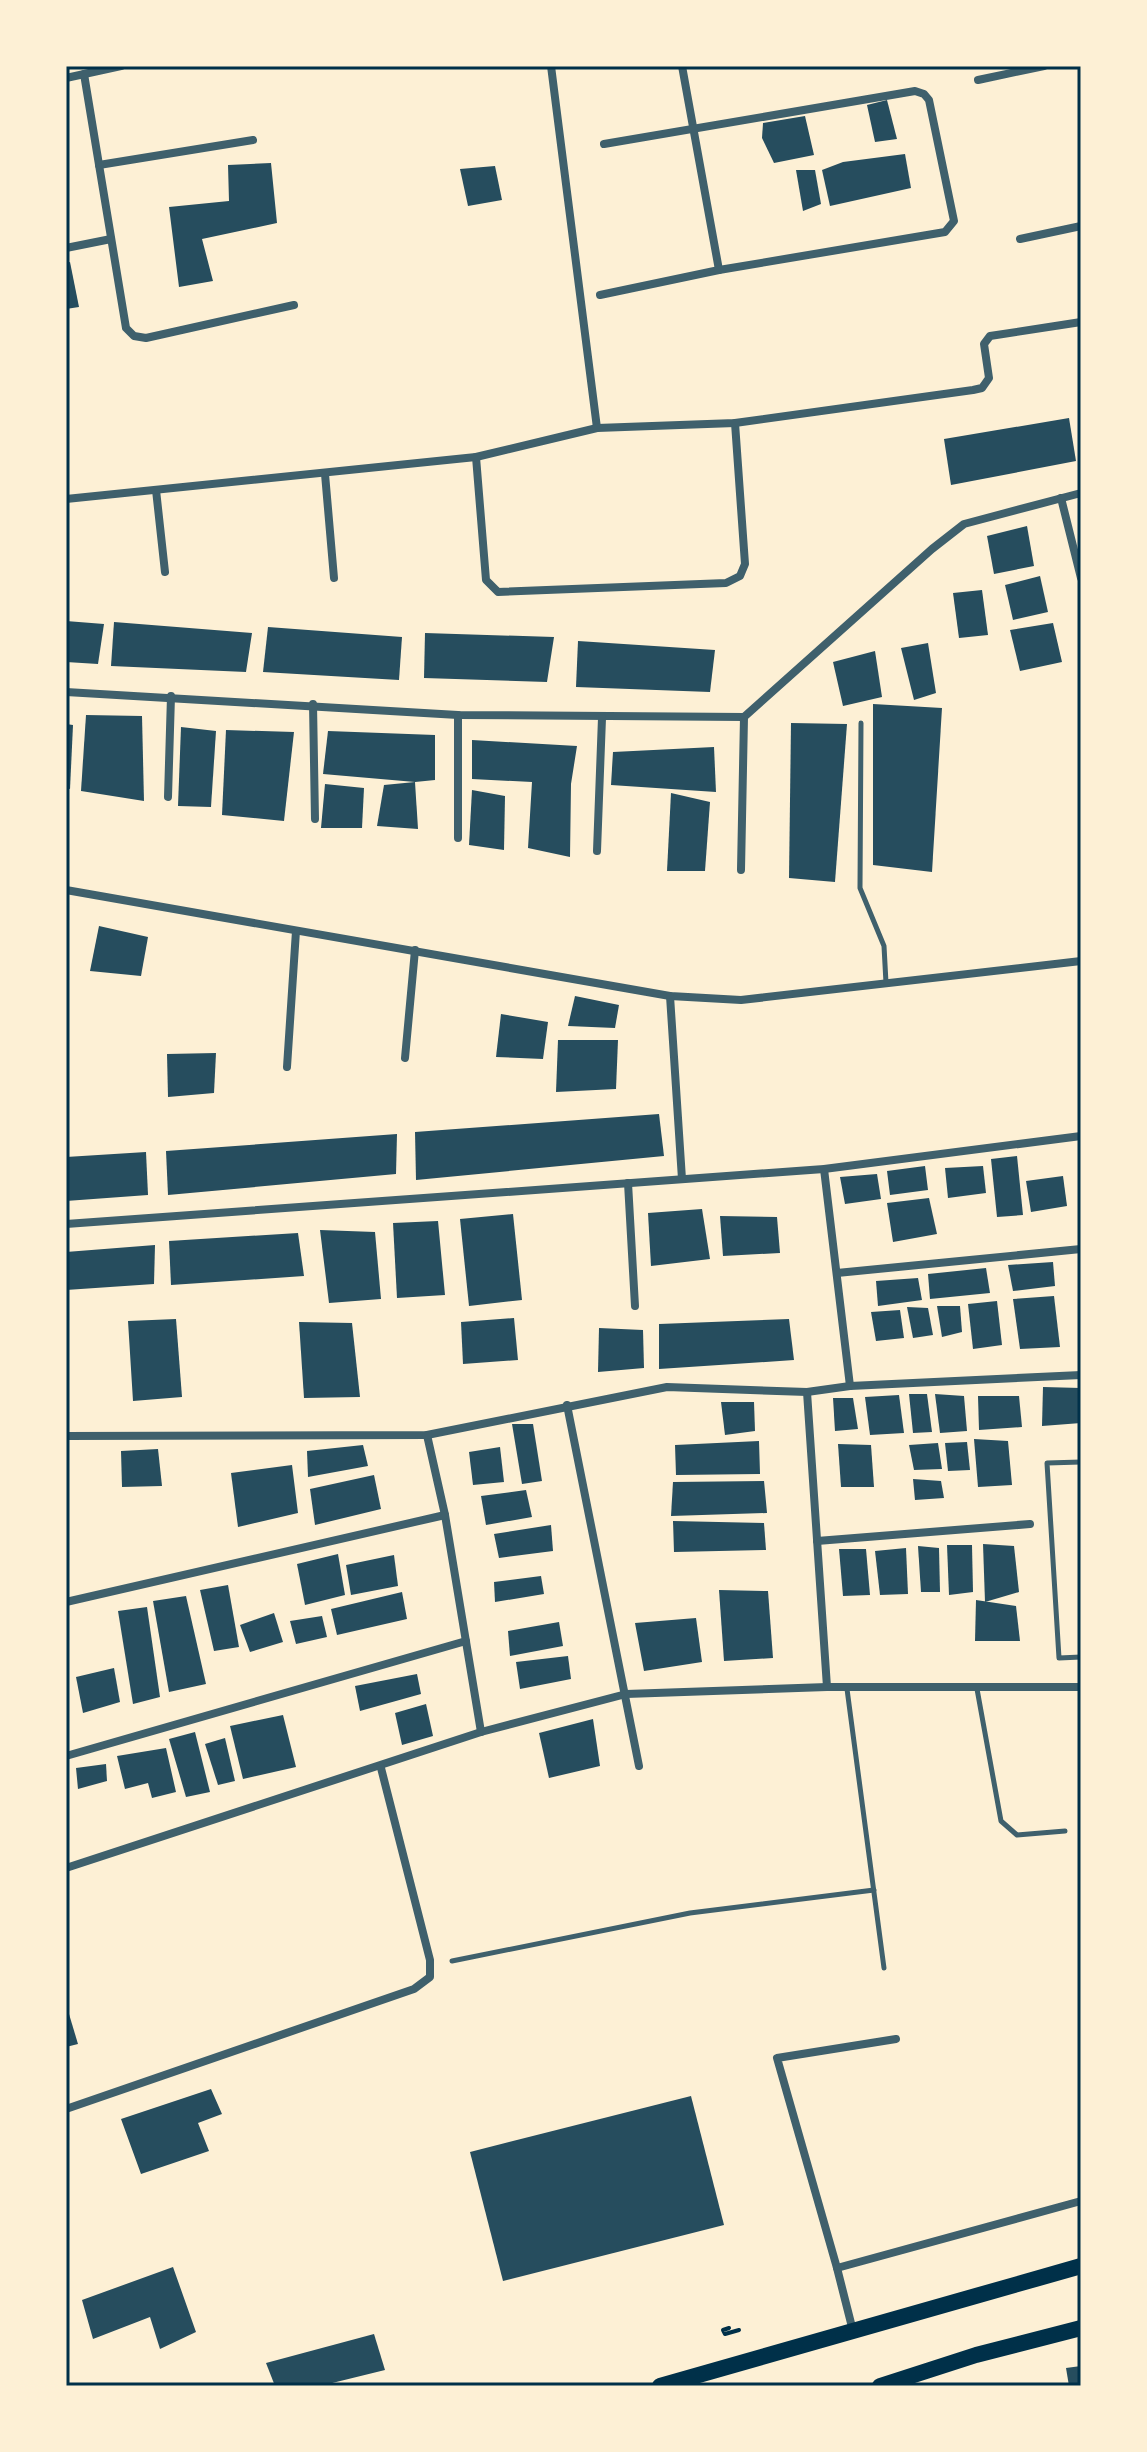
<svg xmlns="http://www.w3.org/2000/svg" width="1147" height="2452" font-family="'Archivo Narrow',sans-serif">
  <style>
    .building { fill: #264d5e }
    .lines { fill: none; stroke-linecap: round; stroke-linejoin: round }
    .path { stroke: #003049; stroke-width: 4 }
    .service { stroke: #3f606c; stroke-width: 5 }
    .minor { stroke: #3f606c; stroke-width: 8 }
    .primary { stroke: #003049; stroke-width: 16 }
    .neatline { fill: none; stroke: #003049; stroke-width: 3 }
  </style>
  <rect width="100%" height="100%" fill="#fdf0d5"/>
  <g class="building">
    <path d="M887,100l10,39 -22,3 -8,-37z"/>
    <path d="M805,116l9,39 -40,8 -12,-25 1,-15z"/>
    <path d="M905,154l6,34 -81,18 -8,-36 21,-8z"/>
    <path d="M271,163l6,60 -75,16 11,42 -34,6 -10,-80 60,-6 -1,-36z"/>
    <path d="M495,166l7,34 -34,6 -8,-37z"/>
    <path d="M796,170h19l6,34 -18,7z"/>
    <path d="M70,262l9,45 -13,2v-46z"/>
    <path d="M1069,418l7,43 -125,24 -7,-46z"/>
    <path d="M1027,526l7,40 -40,8 -7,-38z"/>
    <path d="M1040,576l8,36 -35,8 -8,-35z"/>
    <path d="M982,590l6,45 -29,3 -6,-45z"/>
    <path d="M66,621l38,3 -6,40 -32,-2z"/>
    <path d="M114,622l138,11 -6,39 -135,-6z"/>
    <path d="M1053,623l9,39 -42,9 -10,-41z"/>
    <path d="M268,627l134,10 -3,43 -136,-8z"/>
    <path d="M425,633l129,4 -7,45 -123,-4z"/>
    <path d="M578,641l137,9 -5,42 -134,-5z"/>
    <path d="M928,643l8,50 -22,7 -13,-52z"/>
    <path d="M875,651l7,46 -39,9 -10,-44z"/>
    <path d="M873,704l69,4 -10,164 -59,-7z"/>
    <path d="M86,715l56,1 2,85 -63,-10z"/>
    <path d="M791,723l56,1 -12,158 -46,-4z"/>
    <path d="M66,724l7,1 -3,64 -4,-1z"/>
    <path d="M181,727l35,4 -5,76 -33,-1z"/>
    <path d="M226,730l68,2 -10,89 -62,-6z"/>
    <path d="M328,731l107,4v45l-20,2 -92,-8z"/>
    <path d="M472,740l105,6 -6,38 -1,73 -42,-9 4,-66 -60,-3z"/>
    <path d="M714,747l2,45 -105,-7 2,-33z"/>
    <path d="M415,782l3,47 -41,-3 7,-41z"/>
    <path d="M325,784l39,4 -2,40h-41z"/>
    <path d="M472,790l33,6 -1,54 -35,-5z"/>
    <path d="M671,793l39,9 -5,69h-38z"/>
    <path d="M99,926l49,11 -7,39 -51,-5z"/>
    <path d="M575,996l44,9 -4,23 -47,-2z"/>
    <path d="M501,1014l47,8 -5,37 -47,-2z"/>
    <path d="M558,1040h60l-2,49 -60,3z"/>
    <path d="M216,1053l-2,40 -46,4 -1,-43z"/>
    <path d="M659,1114l5,42 -248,24 -1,-48z"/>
    <path d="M397,1134l-1,40 -228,21 -2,-44z"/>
    <path d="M146,1152l2,43 -82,6v-44z"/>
    <path d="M1017,1156l6,59 -26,2 -6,-58z"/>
    <path d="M925,1166l3,24 -38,5 -3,-24z"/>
    <path d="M983,1166l3,27 -38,5 -3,-30z"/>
    <path d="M877,1174l4,25 -36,5 -5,-27z"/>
    <path d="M1063,1176l4,30 -36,6 -5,-31z"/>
    <path d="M929,1198l8,36 -44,8 -6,-39z"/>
    <path d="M702,1209l8,50 -59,7 -3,-53z"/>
    <path d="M513,1214l9,86 -53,6 -9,-87z"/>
    <path d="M720,1216l57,1 3,36 -57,3z"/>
    <path d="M438,1221l7,74 -48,3 -4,-75z"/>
    <path d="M320,1230l55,2 6,67 -52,4z"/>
    <path d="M298,1233l6,43 -133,9 -2,-44z"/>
    <path d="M155,1245l-1,39 -88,6v-38z"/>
    <path d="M1053,1262l2,24 -42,5 -5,-26z"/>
    <path d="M986,1268l4,25 -60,6 -2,-25z"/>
    <path d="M918,1278l4,22 -44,6 -2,-25z"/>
    <path d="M1054,1296l6,51 -40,2 -7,-50z"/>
    <path d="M997,1301l5,44 -29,4 -5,-45z"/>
    <path d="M937,1306h23l2,26 -20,5z"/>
    <path d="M907,1307l21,1 5,27 -20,3z"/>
    <path d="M900,1310l4,28 -28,3 -5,-29z"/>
    <path d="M514,1318l4,42 -55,4 -2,-42z"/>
    <path d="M176,1319l6,78 -49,4 -5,-80z"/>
    <path d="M789,1319l5,41 -135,9v-45z"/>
    <path d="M299,1322l53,1 8,74 -56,1z"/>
    <path d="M599,1328l44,2 1,38 -46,4z"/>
    <path d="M1043,1387l38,1v35l-39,3z"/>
    <path d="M909,1394h18l5,38 -19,1z"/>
    <path d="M935,1394l29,2 3,35 -27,2z"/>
    <path d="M899,1395l5,38 -34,2 -5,-38z"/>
    <path d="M978,1396h41l3,31 -43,3z"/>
    <path d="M833,1398h20l5,31 -23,2z"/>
    <path d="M721,1402h33l1,29 -30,4z"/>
    <path d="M512,1424h21l9,57 -20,3z"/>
    <path d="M974,1439l34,2 4,44 -34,2z"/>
    <path d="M759,1441l1,33 -84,1 -1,-30z"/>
    <path d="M967,1442l3,28 -22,1 -3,-28z"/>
    <path d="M938,1443l4,26 -28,1 -5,-25z"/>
    <path d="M838,1444l33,1 3,42h-33z"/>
    <path d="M363,1445l5,21 -60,11 -1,-26z"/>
    <path d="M500,1447l4,35 -31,3 -4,-33z"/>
    <path d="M158,1449l4,37 -40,1 -1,-36z"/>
    <path d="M292,1465l6,48 -60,14 -7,-54z"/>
    <path d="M374,1475l7,34 -66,16 -5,-36z"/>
    <path d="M913,1479l28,2 3,17 -29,2z"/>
    <path d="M764,1481l3,32 -96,3 2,-34z"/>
    <path d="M526,1490l6,27 -46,8 -5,-29z"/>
    <path d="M673,1521l91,2 2,27 -92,2z"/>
    <path d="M551,1525l2,26 -54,7 -5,-24z"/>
    <path d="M983,1544l31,2 5,46 -34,10z"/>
    <path d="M947,1545h25l1,47 -24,3z"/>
    <path d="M918,1546l21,2 1,44h-19z"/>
    <path d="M906,1548l2,46 -28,1 -5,-44z"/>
    <path d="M839,1549h27l4,46 -27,1z"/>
    <path d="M338,1554l7,41 -40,10 -8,-41z"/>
    <path d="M394,1555l4,31 -47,9 -5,-30z"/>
    <path d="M541,1576l3,18 -49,8 -1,-20z"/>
    <path d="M228,1585l11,62 -25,4 -14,-61z"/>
    <path d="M719,1590l49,1 5,67 -49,3z"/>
    <path d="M402,1592l5,27 -70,16 -6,-26z"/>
    <path d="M186,1596l20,88 -37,8 -16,-91z"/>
    <path d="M976,1600l40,6 4,35h-45z"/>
    <path d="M147,1607l13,90 -27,7 -15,-93z"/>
    <path d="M274,1613l9,29 -33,10 -10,-27z"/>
    <path d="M322,1616l5,21 -31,7 -6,-23z"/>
    <path d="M696,1618l6,44 -58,9 -9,-48z"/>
    <path d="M559,1622l4,24 -53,10 -2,-25z"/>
    <path d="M568,1656l3,23 -51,10 -4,-27z"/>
    <path d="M114,1668l6,34 -37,11 -7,-36z"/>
    <path d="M417,1674l4,20 -61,17 -5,-25z"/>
    <path d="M426,1704l7,32 -31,9 -7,-32z"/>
    <path d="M283,1715l13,52 -53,12 -13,-53z"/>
    <path d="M593,1719l7,47 -51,12 -10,-45z"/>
    <path d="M195,1732l15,60 -24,5 -17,-58z"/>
    <path d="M225,1738l10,43 -17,4 -13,-41z"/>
    <path d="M166,1748l10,44 -24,6 -4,-15 -23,6 -8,-33z"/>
    <path d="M106,1764l1,17 -29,8 -2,-21z"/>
    <path d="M66,2004l12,40 -12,3z"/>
    <path d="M211,2089l11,25 -24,9 11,28 -68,23 -20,-55z"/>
    <path d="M691,2096l33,129 -221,56 -33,-129z"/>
    <path d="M173,2267l23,65 -36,17 -10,-32 -57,22 -11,-39z"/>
    <path d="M374,2334l11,36 -65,16h-45l-9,-23z"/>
    <path d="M1081,2366v20h-12l-3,-18z"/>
  </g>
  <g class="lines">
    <path class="path" d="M729,2328l-6,2 2,4 14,-4"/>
    <g class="service">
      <path d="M861,723l-1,165 24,58 2,37"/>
      <path d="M1081,1462l-34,1 12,195 22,-1"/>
      <path d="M847,1689l37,279"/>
      <path d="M977,1689l24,132 16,14 48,-4"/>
      <path d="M452,1961l238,-48 184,-23"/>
    </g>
    <g class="minor">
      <path d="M551,66l46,362"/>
      <path d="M682,66l37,204"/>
      <path d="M84,74l42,254 8,8 12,2 148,-33"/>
      <path d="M66,78l55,-12"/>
      <path d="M978,80l66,-14"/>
      <path d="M99,165l154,-25"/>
      <path d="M1020,239l61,-13"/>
      <path d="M66,248l45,-9"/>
      <path d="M600,295l119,-25 226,-38 9,-11 -25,-121 -5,-6 -9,-3 -311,53"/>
      <path d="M476,457l10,123 12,12 228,-9 14,-7 5,-12 -10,-141"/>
      <path d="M325,474l9,104"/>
      <path d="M156,490l9,82"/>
      <path d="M1061,498l20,80"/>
      <path d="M66,499l410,-42 121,-29 138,-5 238,-33 9,-2 7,-10 -5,-34 6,-8 91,-14"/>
      <path d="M66,692l392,23 286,2 188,-168 32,-25 117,-31"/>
      <path d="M313,704l2,115"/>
      <path d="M168,797l3,-101"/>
      <path d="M458,838v-123"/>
      <path d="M597,851l5,-133"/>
      <path d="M741,870l3,-153"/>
      <path d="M66,890l604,106 71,4 340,-39"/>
      <path d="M670,996l12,183"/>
      <path d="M405,1058l10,-108"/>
      <path d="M287,1067l9,-136"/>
      <path d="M824,1169l26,217"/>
      <path d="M628,1183l7,123"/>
      <path d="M66,1224l758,-55 257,-33"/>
      <path d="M837,1273l244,-24"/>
      <path d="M807,1392l20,295"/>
      <path d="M567,1405l72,361"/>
      <path d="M427,1435l18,80 36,217"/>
      <path d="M66,1436l361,-1 240,-48 140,5 43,-6 231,-11"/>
      <path d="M817,1541l213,-17"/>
      <path d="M66,1602l379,-87"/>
      <path d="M66,1756l400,-115"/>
      <path d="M66,1868l415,-136 145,-38 201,-7h254"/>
      <path d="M66,2109l348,-120 16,-12v-17l-49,-192"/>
      <path d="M837,2268l-60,-210 119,-19"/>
      <path d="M853,2331l-16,-63 244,-67"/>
    </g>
    <g class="primary">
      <path d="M660,2386l421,-120"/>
      <path d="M880,2386l96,-31 105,-27"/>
    </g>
  </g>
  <rect width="1147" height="2452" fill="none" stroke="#fdf0d5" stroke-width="136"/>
  <rect x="68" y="68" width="1011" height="2316" class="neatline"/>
</svg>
